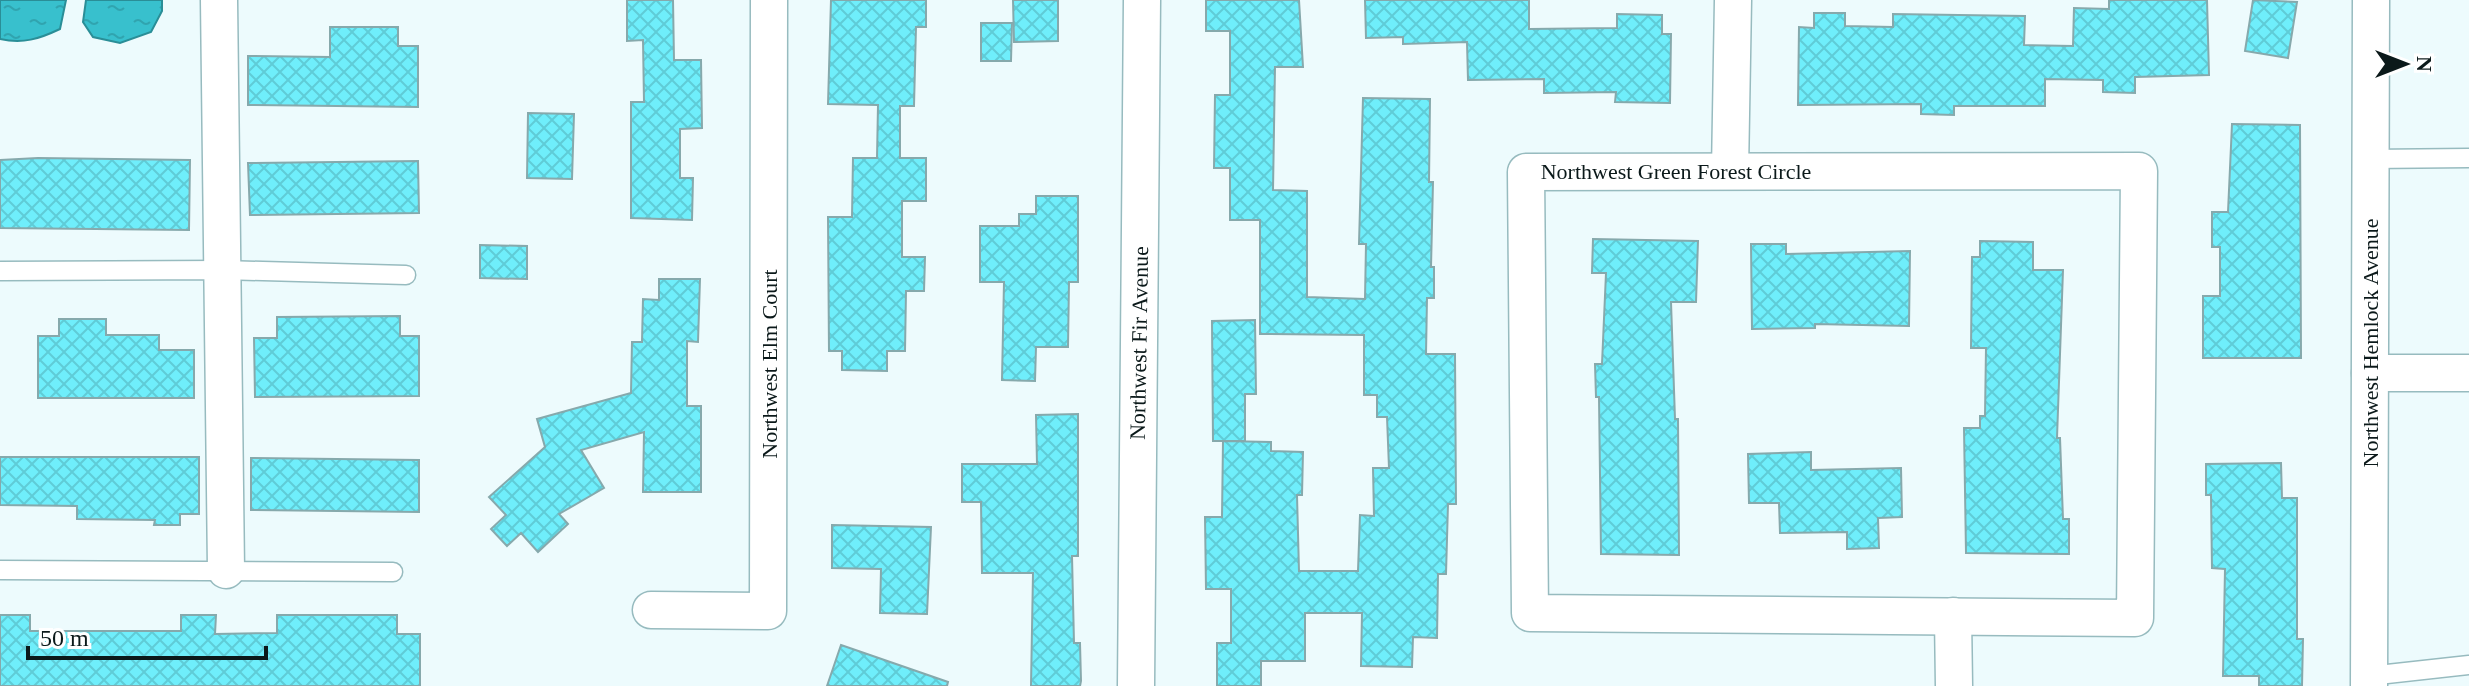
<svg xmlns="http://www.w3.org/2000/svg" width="2469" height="686" font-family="Georgia,serif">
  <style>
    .water { fill: url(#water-ripples); stroke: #2a8e97; stroke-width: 2 }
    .building { fill: url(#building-cross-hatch); stroke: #86a9ac; stroke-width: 2 }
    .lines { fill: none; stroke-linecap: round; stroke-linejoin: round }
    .service-casing { stroke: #97bbbf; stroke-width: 21 }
    .minor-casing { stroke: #97bbbf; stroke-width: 39 }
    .service { stroke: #fff; stroke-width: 18 }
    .minor { stroke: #fff; stroke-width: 36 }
    .labels { text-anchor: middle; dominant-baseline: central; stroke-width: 7; stroke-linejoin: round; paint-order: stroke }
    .street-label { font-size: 22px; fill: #0b191a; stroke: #fff }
  </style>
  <defs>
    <pattern id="water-ripples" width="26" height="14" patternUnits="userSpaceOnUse" patternTransform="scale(2)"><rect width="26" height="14" fill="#38c0cd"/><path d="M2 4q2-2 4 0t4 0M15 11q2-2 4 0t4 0" fill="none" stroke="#30a4af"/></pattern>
    <pattern id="building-cross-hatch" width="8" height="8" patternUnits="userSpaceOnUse" patternTransform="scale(2)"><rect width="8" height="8" fill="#6feefb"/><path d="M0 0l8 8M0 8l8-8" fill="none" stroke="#5fccd7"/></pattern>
  </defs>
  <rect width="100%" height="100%" fill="#edfbfd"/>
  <g class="water">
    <path d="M0,0h66l-6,29c-21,10 -37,15 -60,10z"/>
    <path d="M86,0h76v11l-11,21 -31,11 -27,-6 -10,-15z"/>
  </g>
  <g class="building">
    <path d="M627,0h46l1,60h27l1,68 -22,1v49h13l-1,42 -61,-2v-116h13l-1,-62 -16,1z"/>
    <path d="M831,0h95v27h-10l-2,79h-14v52h26v43h-24v56h23l-1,34h-18l-1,60h-18v20l-45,-1v-19h-13l-1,-134h24l1,-59h24l1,-53 -50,-1z"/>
    <path d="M1013,0h45v41l-44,1z"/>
    <path d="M1206,0h93l4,67h-28l-2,123 34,1v106l58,2 1,-55h-7l4,-146 67,1 -1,83h4l-2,85h3v31h-7l-1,56h29l1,150h-8l-2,70h-8l-1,64 -24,-1 -1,30 -51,-1 1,-53h-57v48h-44v25h-44v-43h14v-54h-25l-1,-72h17l1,-76 48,1v9l32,1 -1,43h-5l2,76h59l2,-56 14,1 -1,-48h16l-2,-51h-10v-22h-13v-60l-104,-1v-114h-30v-52h-16l1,-73h15v-64h-24z"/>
    <path d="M1365,0h164v29l88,-1v-14l45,1v19h9l-1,69 -55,-1 1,-10 -72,1v-14l-76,1 -1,-38 -64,2v-7l-37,1z"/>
    <path d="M2109,0h98l2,75 -74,2v16l-32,-1v-12l-58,-1v27h-91v9l-33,-1v-10l-123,1 1,-78 15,1v-15h31v13l48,1v-13l132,2 -1,29 49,1 1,-38 35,1z"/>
    <path d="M2253,0l44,2 -9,56 -43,-7z"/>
    <path d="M981,23h31l-1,38h-30z"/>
    <path d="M330,27h68v19h20v61l-170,-2v-49l82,1z"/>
    <path d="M528,113l46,1 -2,65 -45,-1z"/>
    <path d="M2232,124l68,1 1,233h-98v-62h17v-49h-8v-35h16z"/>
    <path d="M38,158l152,2 -1,70 -189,-2v-68z"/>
    <path d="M418,161l1,52 -169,2 -2,-52z"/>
    <path d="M1036,196h42v86h-9l-1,65h-32l-1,34 -33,-1 2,-98h-24v-56h39v-12h17z"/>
    <path d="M1593,239l105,2 -2,61h-25l4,117h3l1,136 -78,-1 -2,-157h-3l-1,-33h7l4,-91h-14z"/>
    <path d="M1980,241l53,1v28h30l-6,168h3l3,81h6v35l-103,-1 -2,-125h16v-12h5l1,-68h-15l1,-91h8z"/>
    <path d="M1751,244h35v10l124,-3 -1,75 -94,-2v4l-63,1z"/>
    <path d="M480,245l47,1v33l-47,-1z"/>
    <path d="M659,279h41l-2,63 -11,-1v65h14v86h-58l1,-60 -63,18 23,38 -45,26 9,10 -30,28 -17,-19 -14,13 -16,-17 15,-14 -17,-18 56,-50 -8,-28 94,-26 1,-51h10l1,-43 16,1z"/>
    <path d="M400,316v20h19v60l-164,1 -1,-59h23v-21z"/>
    <path d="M59,319h47v16h53v15h35v48h-156v-62h21z"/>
    <path d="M1255,320l1,74h-11v47h-32l-1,-120z"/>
    <path d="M1078,414v142h-6l2,87h6l1,38 -1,5h-49l2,-113h-51l-1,-71h-19v-38h75l-1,-49z"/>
    <path d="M1811,452v18l90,-2 1,49 -24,1 1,30 -32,1v-17l-67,1 -1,-30h-30l-1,-49z"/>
    <path d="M0,457h199v57h-19v11h-26l1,-5 -78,-1v-13l-77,-1z"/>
    <path d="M251,458l168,2v52l-168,-2z"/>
    <path d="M2281,463l1,35h15v141h6l-1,47h-43v-10h-36l2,-107 -13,-1 -1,-73h-5v-31z"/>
    <path d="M832,525l99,2 -4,87 -47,-1 1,-44 -49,-1z"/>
    <path d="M0,615h30v16h151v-16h35l-1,19 62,-1v-18h120v19h23v52h-420z"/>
    <path d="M841,645l107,37 -1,4h-120z"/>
  </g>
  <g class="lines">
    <defs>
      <g id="service">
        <path d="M2370,159l99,-1"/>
        <path d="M0,271l223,-1 183,5"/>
        <path d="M0,570l393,2"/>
        <path d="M2369,676l100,-11"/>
      </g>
      <g id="minor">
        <path d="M219,0l7,570"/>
        <path d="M1730,171l3,-171"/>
        <path d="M2139,171l-4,447 -605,-5 -4,-441z"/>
        <path d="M2370,373h99"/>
        <path d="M651,610l117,1 1,-611"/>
        <path d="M1953,616l1,70"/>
        <path d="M1136,686l6,-686"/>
        <path d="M2369,686l2,-686"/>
      </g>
    </defs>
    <use href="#service" class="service-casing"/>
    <use href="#minor" class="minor-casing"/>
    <use href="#service" class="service"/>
    <use href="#minor" class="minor"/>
  </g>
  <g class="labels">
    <g class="street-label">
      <text x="1676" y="171">Northwest Green Forest Circle</text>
      <text transform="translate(1139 343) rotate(-89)">Northwest Fir Avenue</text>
      <text transform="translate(2370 343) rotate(-90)">Northwest Hemlock Avenue</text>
      <text transform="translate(769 364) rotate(-90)">Northwest Elm Court</text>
    </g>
  </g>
  <g transform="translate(2405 64) rotate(90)" stroke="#ffffff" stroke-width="6" paint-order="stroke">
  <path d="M0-6L14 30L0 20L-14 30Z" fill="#0b191a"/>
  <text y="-12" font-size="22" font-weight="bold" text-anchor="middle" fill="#0b191a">N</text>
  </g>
  <path d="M28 646v12h238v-12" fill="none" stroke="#0b191a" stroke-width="4"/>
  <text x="40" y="646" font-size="24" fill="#0b191a" stroke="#ffffff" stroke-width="6" paint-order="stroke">50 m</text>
</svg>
